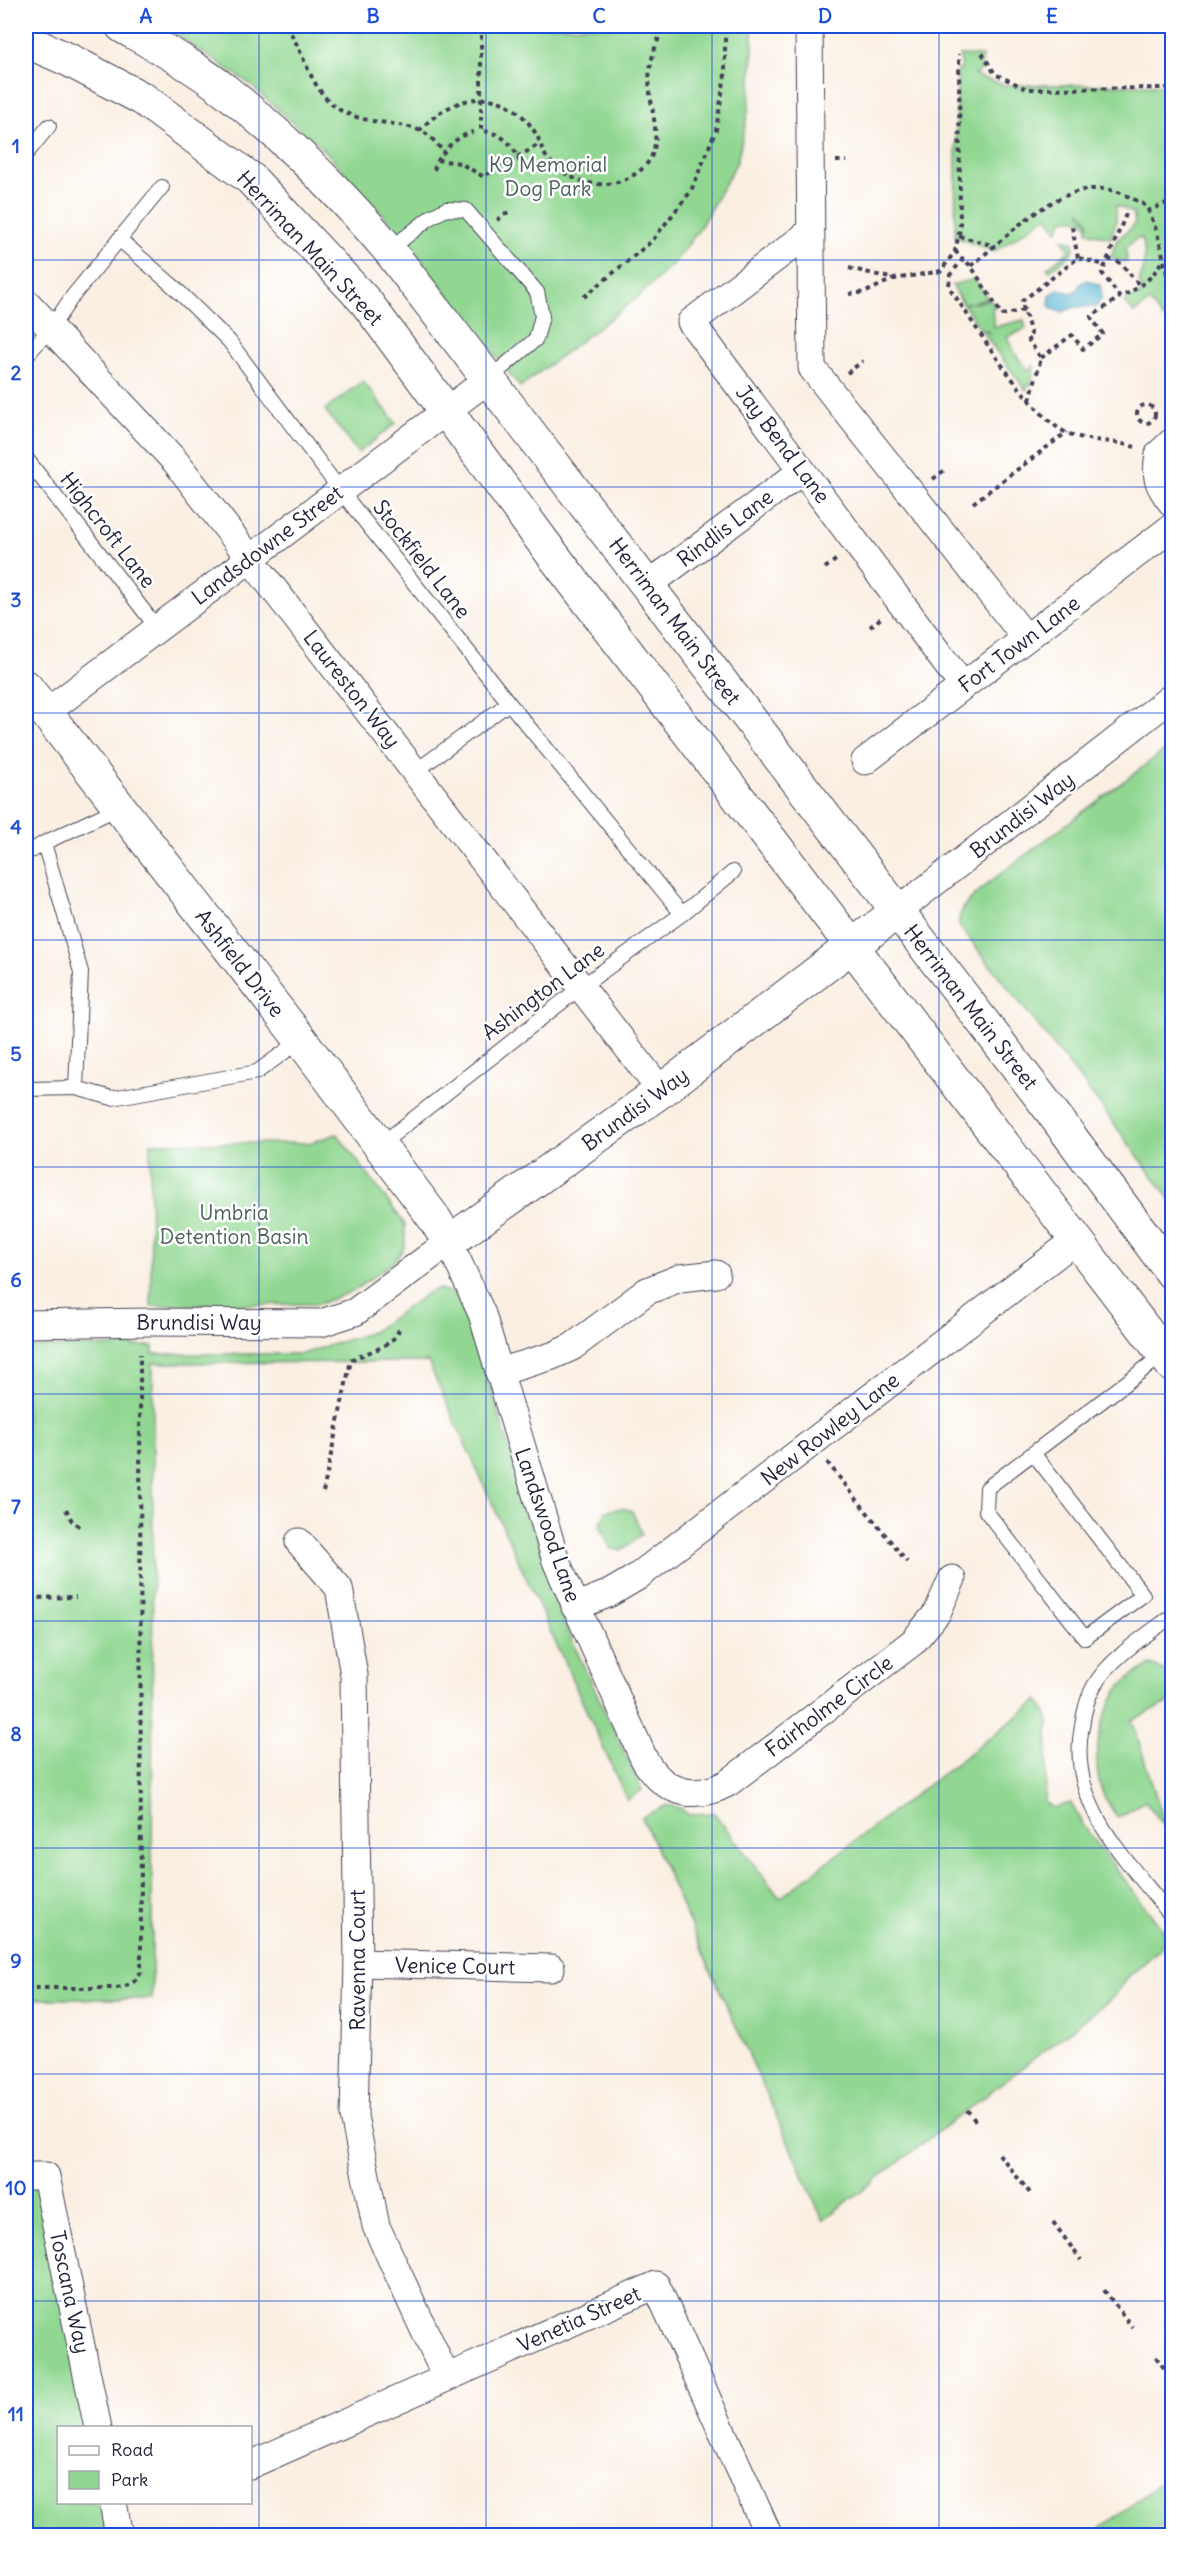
<svg xmlns="http://www.w3.org/2000/svg" width="1198" height="2561" font-family="Delius,sans-serif">
  <style>
    .green { fill: #91d792; stroke: #5a7c66; stroke-width: 1.5 }
    .water { fill: #50b2cf; stroke: #396a85; stroke-width: 1.5 }
    .lines { fill: none; stroke-linecap: round; stroke-linejoin: round }
    .lane-casing { stroke: #424154; stroke-width: 16 }
    .street-casing { stroke: #424154; stroke-width: 29 }
    .secondary-casing { stroke: #424154; stroke-width: 35 }
    .path { stroke: #424154; stroke-width: 4; stroke-dasharray: 4.5 4.5; stroke-linecap: butt }
    .lane { stroke: #fff; stroke-width: 14 }
    .street { stroke: #fff; stroke-width: 27 }
    .secondary { stroke: #fff; stroke-width: 33 }
    .grid { fill: none; stroke: #1d4ed8; stroke-width: 1.5; stroke-opacity: 0.55 }
    .labels { text-anchor: middle; dominant-baseline: central; stroke-width: 5; stroke-linejoin: round; paint-order: stroke }
    .park-label { font-size: 21px; fill: #496159; stroke: #fff }
    .street-label { font-size: 21px; fill: #22223b; stroke: #fff }
    .neatline { fill: none; stroke: #1d4ed8; stroke-width: 2 }
    .grid-label { font-size: 20px; text-anchor: middle; font-weight: bold; fill: #1d4ed8 }
  </style>
  <rect width="100%" height="100%" fill="#fff"/>
  <filter id="ink" filterUnits="userSpaceOnUse"><feTurbulence type="fractalNoise" baseFrequency=".0167" numOctaves="2"/><feDisplacementMap in="SourceGraphic" scale="12" xChannelSelector="R" yChannelSelector="G"/><feConvolveMatrix kernelMatrix="1 2 1 2 8 2 1 2 1" color-interpolation-filters="sRGB"/></filter>
  <filter id="wash" filterUnits="userSpaceOnUse"><feTurbulence type="fractalNoise" baseFrequency=".008" numOctaves="4" result="noise"/><feDisplacementMap in="SourceGraphic" scale="24" xChannelSelector="R" yChannelSelector="G"/><feGaussianBlur stdDeviation="1.35" result="paint"/><feColorMatrix in="noise" values="0 0 0 0 0 0 0 0 0 0 0 0 0 0 0 0 0 1.4 0 .05"/><feComposite in="paint" operator="in"/></filter>
  <g filter="url(#wash)">
    <rect width="100%" height="100%" fill="#faefe2"/>
    <g class="green">
      <path d="M163,26h589l1,28 -4,54 -12,54 -39,69 -23,31 -38,36 -117,89 -113,-146 -81,-89 -79,-70z"/>
      <path d="M960,55l22,1 -1,14 -7,5 30,10h168v239l-7,-7 -2,2 -13,-17 -16,11 -10,-11 19,-10 -4,-11c6,-11 7,-31 3,-43l-8,2 -8,8 1,14 -16,-4c2,-6 3,-14 7,-19 10,-10 21,-11 15,-26l-15,-7h-2v16l-5,16 -24,-6 2,-10 -9,-12 8,12 -1,3c-9,-6 -13,-8 -24,-5l-6,11 -8,-14 -4,1 -51,34 -39,-15 2,-167h4z"/>
      <path d="M1062,239l11,3 1,7 -5,7 -20,15 -2,-3 23,-18z"/>
      <path d="M974,279l14,19 -17,5h7l12,-4 5,8 -3,2 2,18 30,-7 2,9 -19,8 9,18 12,15 6,-4 -3,19 -2,-1 -3,6 -44,-58 4,-1 4,4 -4,-5 -4,1 -18,-26 6,-3 -7,2 -11,-19z"/>
      <path d="M363,381l33,42 -38,30 -33,-43z"/>
      <path d="M1172,745v457l-84,-113 -129,-163c-2,-19 15,-29 28,-42z"/>
      <path d="M337,1134l68,90v22l-9,14 -43,31 -34,13 -168,2 -1,-163h159z"/>
      <path d="M440,1289l17,6 30,82 79,251 76,162 -15,10 -199,-438 -275,1 -1,636h-126v-652l127,-1v8h149l70,-22 59,-41z"/>
      <path d="M622,1508l10,3 10,23 -21,17 -11,-3 -10,-23 6,-14z"/>
      <path d="M1151,1665l21,9v27l-40,19 32,102 8,-2v16l-27,-35 -27,17c-5,-7 -11,-16 -15,-24 -13,-32 -4,-76 15,-104 7,-10 22,-20 33,-25z"/>
      <path d="M1039,1700l10,20 -4,82 9,6 17,-5 11,21 83,109 -4,15 -34,30 -12,18 -292,224 -181,-403 25,-12 14,3 6,6 27,-1 66,85z"/>
      <path d="M26,2176h20l52,251 -40,1v74l55,1 6,32h-93z"/>
      <path d="M1172,2474v51l-52,10h-28z"/>
    </g>
    <path class="water" d="M1087,280l13,5 2,12 -6,10c-6,0 -13,-1 -20,0 -14,3 -12,10 -27,-1l1,-11 9,-6 11,4 6,-2 4,-7z"/>
  </g>
  <g filter="url(#ink)">
    <g class="lines">
      <defs>
        <g id="lane">
          <path d="M26,154l23,-28"/>
          <path d="M119,239l54,47 56,55 111,149 169,213 173,211"/>
          <path d="M389,250l42,-33 15,-8 20,1 71,82 5,24 -6,23 -46,39"/>
          <path d="M26,356l25,-28 21,-31 90,-110"/>
          <path d="M26,458l131,170"/>
          <path d="M416,771l93,-68"/>
          <path d="M118,808l-74,35 37,129 -5,116 36,10 145,-26 44,-32"/>
          <path d="M26,851l7,-1 11,-7"/>
          <path d="M26,1089l50,-1"/>
          <path d="M380,1145l201,-158 101,-73 51,-42"/>
          <path d="M1033,1453l110,142 -58,43 -99,-127 1,-23 177,-134"/>
          <path d="M1172,1616c-24,18 -63,43 -78,70 -7,12 -10,26 -12,40 -16,79 46,134 90,191"/>
        </g>
        <g id="street">
          <path d="M809,26l3,342 214,270"/>
          <path d="M810,232l-119,90 272,364"/>
          <path d="M26,302l149,159 486,630"/>
          <path d="M1172,442l-13,12c-4,23 -2,30 13,49"/>
          <path d="M648,585l154,-114"/>
          <path d="M44,714l446,-336"/>
          <path d="M865,761l307,-234"/>
          <path d="M898,911l274,-214"/>
          <path d="M26,1324l124,-2 171,1 34,-11 94,-70 33,72 74,247 88,198c19,33 49,43 84,24l185,-141 24,-29 15,-34"/>
          <path d="M499,1372l53,-16 20,-9 75,-56 33,-13 36,-4"/>
          <path d="M299,1542l40,46 15,87 4,288 -4,153 22,110 70,151"/>
          <path d="M575,1607l35,-14 27,-16 440,-338"/>
          <path d="M358,1963l193,5"/>
          <path d="M26,2176h20l52,252"/>
          <path d="M250,2465l406,-180 113,251"/>
          <path d="M113,2502l6,34"/>
        </g>
        <g id="secondary">
          <path d="M122,26c35,20 72,40 104,65 60,48 114,101 163,159l657,854 126,169"/>
          <path d="M26,41l43,19 74,39 108,80 115,123 177,240 629,823"/>
          <path d="M26,687l275,353 133,178 15,24 212,-151 237,-180"/>
        </g>
      </defs>
      <use href="#lane" class="lane-casing"/>
      <use href="#street" class="street-casing"/>
      <use href="#secondary" class="secondary-casing"/>
      <g class="path">
        <path d="M286,26c19,26 24,66 54,84 28,16 61,10 85,23 7,4 13,13 19,19"/>
        <path d="M481,26v105c24,2 33,15 41,36"/>
        <path d="M982,53l13,21 32,15 145,-1"/>
        <path d="M419,131c36,-39 87,-48 117,3 5,8 6,19 12,25 19,22 52,32 78,20 52,-24 18,-69 24,-110 2,-15 8,-30 14,-43"/>
        <path d="M437,160l23,3 24,14c17,-15 38,-20 56,-34"/>
        <path d="M836,161h11"/>
        <path d="M434,170c6,-18 21,-33 39,-38"/>
        <path d="M1147,211l25,-10"/>
        <path d="M1126,214l-24,59 18,24c18,-8 34,-19 42,-37"/>
        <path d="M497,220l14,-10"/>
        <path d="M1072,227l6,31"/>
        <path d="M959,236l36,10"/>
        <path d="M955,251l8,8"/>
        <path d="M1108,259l13,4 19,23"/>
        <path d="M971,266c41,-33 101,-101 158,-69 5,3 13,5 16,9 12,13 23,73 27,93"/>
        <path d="M849,268l45,11 47,-8 14,-20 5,-22 -1,-175"/>
        <path d="M849,294l17,-2 27,-13"/>
        <path d="M584,297l68,-56 39,-50 25,-61 9,-55v-49"/>
        <path d="M1024,310l-2,-9 56,-43 27,7"/>
        <path d="M1041,358l31,-23 11,14 20,-15 -12,-17 29,-20"/>
        <path d="M847,373l16,-12"/>
        <path d="M1030,400l11,-42 -14,-20 4,-4 -7,-24 -22,5 -31,-49 -8,-7 -13,16 -1,12c24,35 82,130 118,146 21,9 46,7 68,14"/>
        <circle cx="1146" cy="414" r="9"/>
        <path d="M933,479l13,-10"/>
        <path d="M973,503l94,-71"/>
        <path d="M825,568l12,-9"/>
        <path d="M870,627l11,-9"/>
        <path d="M827,1462l80,100"/>
        <path d="M323,1492l28,-132c17,-9 46,-13 49,-35"/>
        <path d="M66,1509l6,12 11,8"/>
        <path d="M27,1510l1,88 48,-1"/>
        <path d="M26,1988h90c12,-2 19,-4 25,-16l-1,-618"/>
        <path d="M967,2110l10,13"/>
        <path d="M999,2154l31,39"/>
        <path d="M1053,2222l28,38"/>
        <path d="M1104,2290l28,37"/>
        <path d="M1156,2357l16,22"/>
      </g>
      <use href="#lane" class="lane"/>
      <use href="#street" class="street"/>
      <use href="#secondary" class="secondary"/>
    </g>
  </g>
  <path class="grid" d="M259,26v2510M486,26v2510M712,26v2510M939,26v2510M26,260h1146M26,487h1146M26,713h1146M26,940h1146M26,1167h1146M26,1394h1146M26,1621h1146M26,1848h1146M26,2074h1146M26,2301h1146"/>
  <g class="labels">
    <g class="park-label">
      <text x="548" y="164">K9 Memorial<tspan x="548" dy="24">Dog Park</tspan></text>
      <text x="234" y="1212">Umbria<tspan x="234" dy="24">Detention Basin</tspan></text>
    </g>
    <g class="street-label">
      <text transform="translate(310 248) rotate(47)">Herriman Main Street</text>
      <text transform="translate(783 444) rotate(53)">Jay Bend Lane</text>
      <text transform="translate(725 528) rotate(-37)">Rindlis Lane</text>
      <text transform="translate(108 530) rotate(52)">Highcroft Lane</text>
      <text transform="translate(267 545) rotate(-37)">Landsdowne Street</text>
      <text transform="translate(422 559) rotate(52)">Stockfield Lane</text>
      <text transform="translate(675 621) rotate(53)">Herriman Main Street</text>
      <text transform="translate(1019 644) rotate(-37)">Fort Town Lane</text>
      <text transform="translate(352 689) rotate(52)">Laureston Way</text>
      <text transform="translate(1022 815) rotate(-38)">Brundisi Way</text>
      <text transform="translate(240 963) rotate(52)">Ashfield Drive</text>
      <text transform="translate(543 991) rotate(-37)">Ashington Lane</text>
      <text transform="translate(971 1007) rotate(52)">Herriman Main Street</text>
      <text transform="translate(635 1109) rotate(-36)">Brundisi Way</text>
      <text x="199" y="1322">Brundisi Way</text>
      <text transform="translate(830 1429) rotate(-38)">New Rowley Lane</text>
      <text transform="translate(548 1525) rotate(71)">Landswood Lane</text>
      <text transform="translate(829 1706) rotate(-37)">Fairholme Circle</text>
      <text transform="translate(357 1960) rotate(-90)">Ravenna Court</text>
      <text transform="translate(455 1966) rotate(1)">Venice Court</text>
      <text transform="translate(70 2292) rotate(78)">Toscana Way</text>
      <text transform="translate(579 2319) rotate(-24)">Venetia Street</text>
    </g>
  </g>
  <rect width="1198" height="2561" fill="none" stroke="#fff" stroke-width="66"/>
  <rect x="57" y="2426" width="195" height="78" fill="#ffffff" stroke="#a7a7b1" stroke-width="1.5"/>
  <rect x="69" y="2446" width="30" height="9" fill="#ffffff" stroke="#a7a7b1" stroke-width="1.5"/>
  <text x="111" y="2456" font-size="18" fill="#22223b">Road</text>
  <rect x="69" y="2471" width="30" height="18" fill="#91d792" stroke="#a7a7b1" stroke-width="1.5"/>
  <text x="111" y="2486" font-size="18" fill="#22223b">Park</text>
  <rect x="33" y="33" width="1132" height="2495" class="neatline"/>
  <g class="grid-label">
    <text x="146" y="23">A</text>
    <text x="373" y="23">B</text>
    <text x="599" y="23">C</text>
    <text x="825" y="23">D</text>
    <text x="1052" y="23">E</text>
    <text x="16" y="153">1</text>
    <text x="16" y="380">2</text>
    <text x="16" y="607">3</text>
    <text x="16" y="834">4</text>
    <text x="16" y="1061">5</text>
    <text x="16" y="1287">6</text>
    <text x="16" y="1514">7</text>
    <text x="16" y="1741">8</text>
    <text x="16" y="1968">9</text>
    <text x="16" y="2195">10</text>
    <text x="16" y="2421">11</text>
  </g>
</svg>
